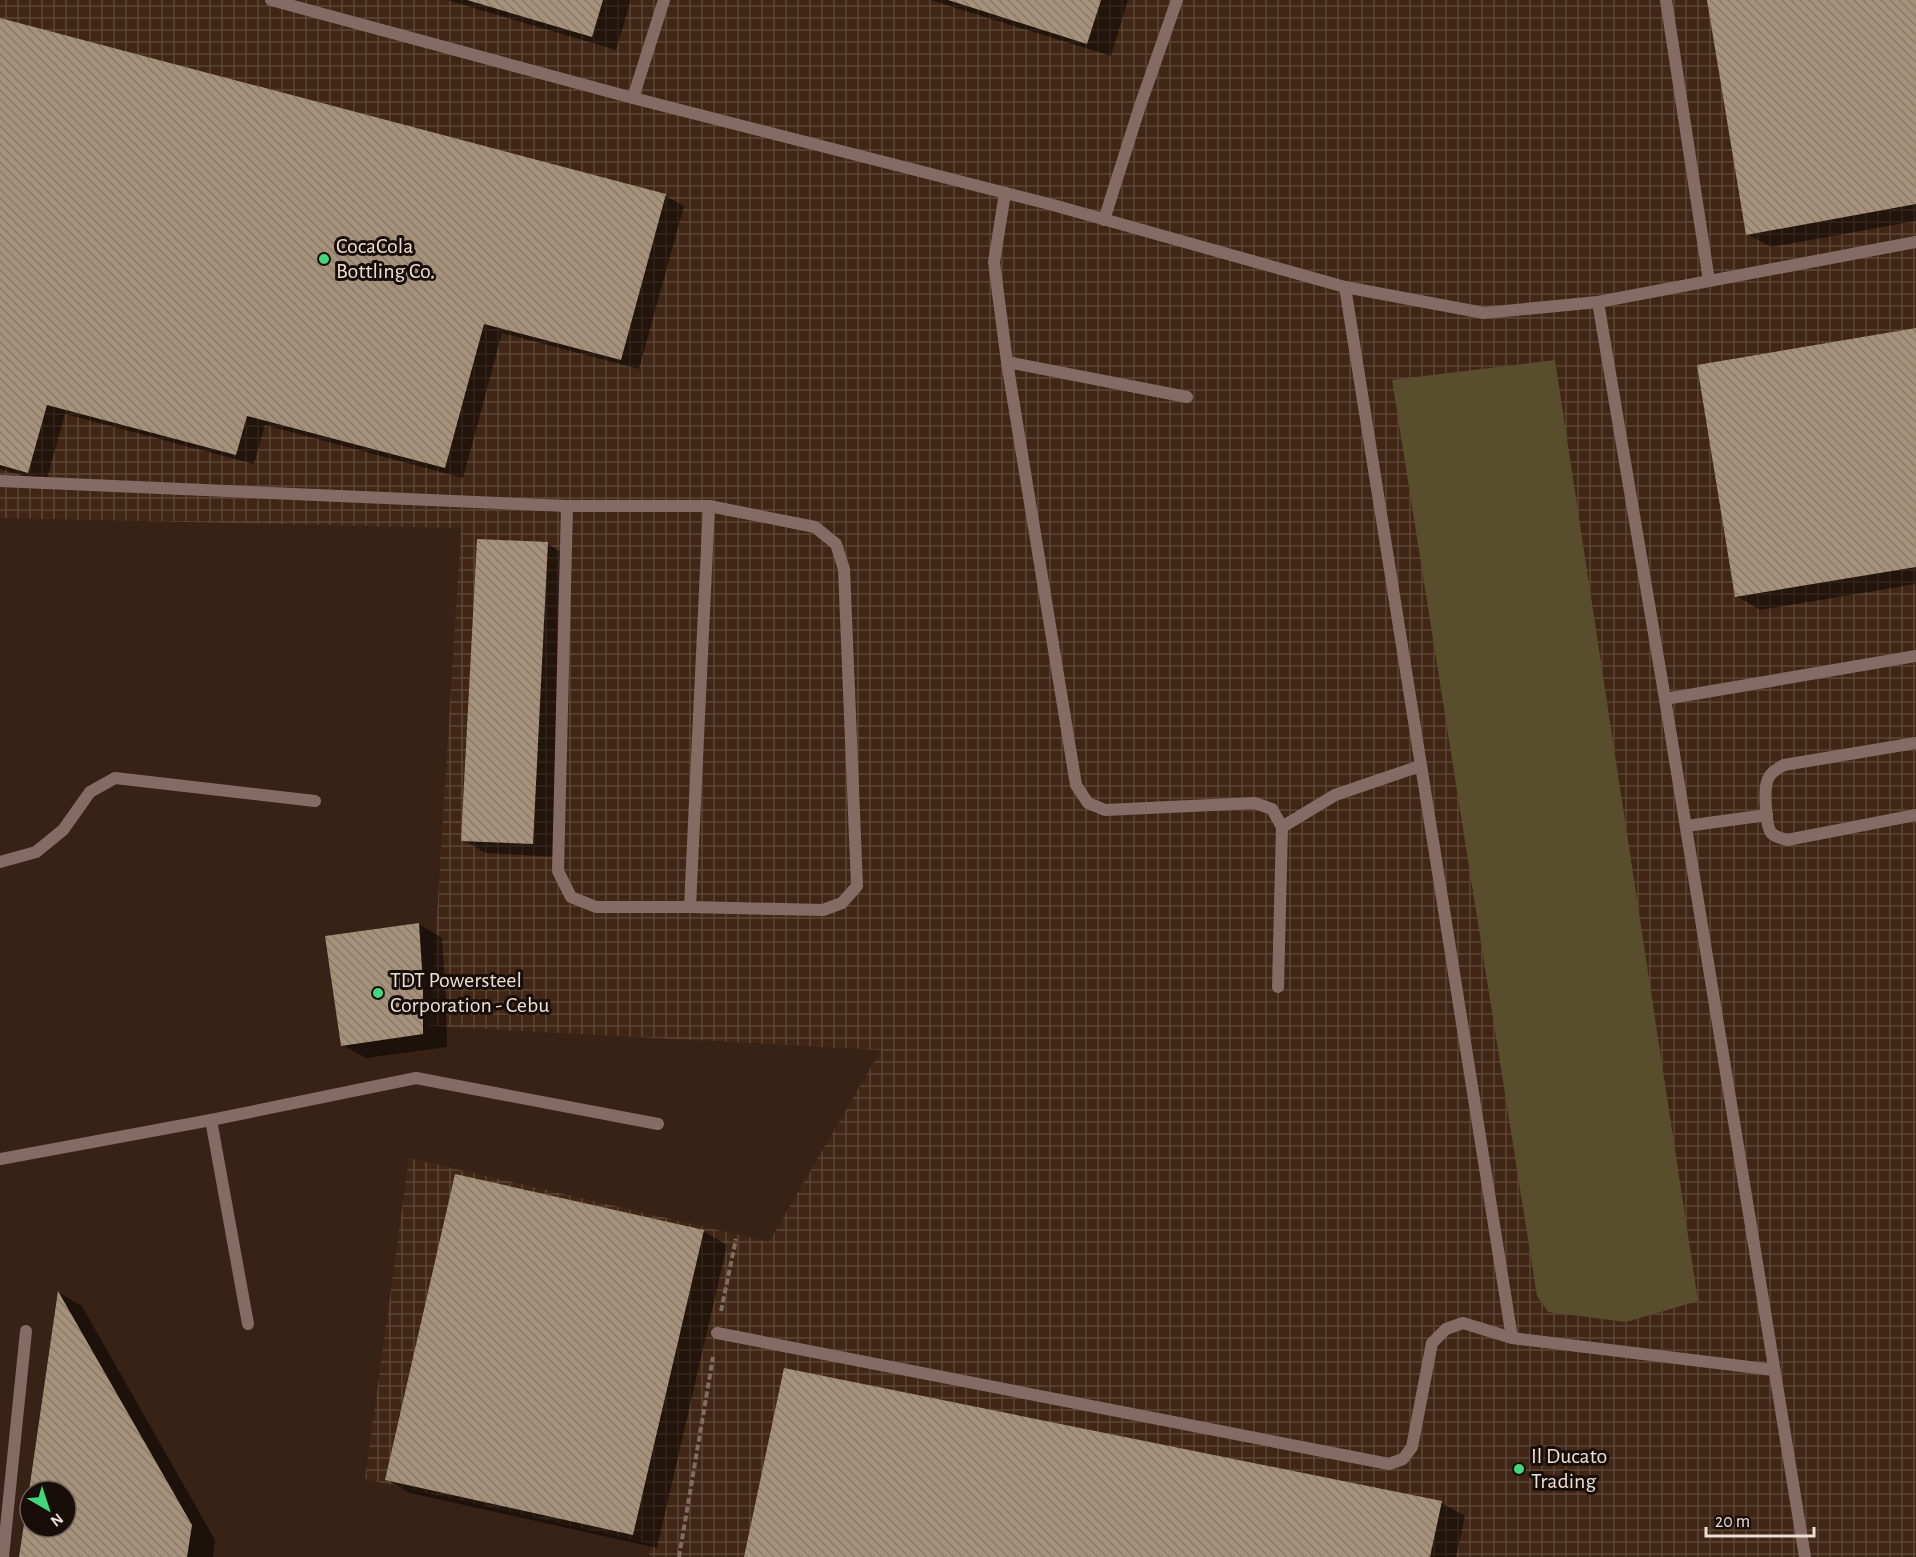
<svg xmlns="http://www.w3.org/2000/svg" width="1916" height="1557" font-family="'Alegreya Sans',sans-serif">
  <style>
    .industrial { fill: url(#industrial-grid) }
    .green { fill: #584e2e }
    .shadow { fill: #0007 }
    .building { fill: url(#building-back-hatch) }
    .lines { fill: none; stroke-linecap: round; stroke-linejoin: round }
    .path { stroke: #806d62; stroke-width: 4; stroke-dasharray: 6 3; stroke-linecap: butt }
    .lane { stroke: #866b65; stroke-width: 12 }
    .street { stroke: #866b65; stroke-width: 12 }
    .poi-dot { fill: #41d77c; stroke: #180e09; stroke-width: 2 }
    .labels { text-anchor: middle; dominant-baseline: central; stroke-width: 6; stroke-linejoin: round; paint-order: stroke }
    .poi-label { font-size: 22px; fill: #ecddd5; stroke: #180e09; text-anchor: start }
  </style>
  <defs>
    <pattern id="industrial-grid" width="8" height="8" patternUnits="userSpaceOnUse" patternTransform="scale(1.5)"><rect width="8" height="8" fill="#422615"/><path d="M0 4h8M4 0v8" fill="none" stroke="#5d4536"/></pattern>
    <pattern id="building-back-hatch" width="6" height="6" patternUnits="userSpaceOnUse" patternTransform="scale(1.5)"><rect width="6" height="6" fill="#a6927b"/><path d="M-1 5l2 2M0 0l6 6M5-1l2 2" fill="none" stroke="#8a7a69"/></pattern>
  </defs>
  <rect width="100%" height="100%" fill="#382215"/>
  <path class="industrial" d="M0,0h1916v1557h-1267l2,-13 -286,-65 44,-321 360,84 112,-192 -451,-24 31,-498 -461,-10z"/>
  <path class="green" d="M1555,360l143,941 -72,21 -78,-10 -11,-16 -145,-916z"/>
  <g class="shadow">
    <path d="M447,0h184l-15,50z"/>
    <path d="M930,0h198l-17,56z"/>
    <path d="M1708,0h208v221l-145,26 -24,-13z"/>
    <path d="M0,20l666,176 18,10 -45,163 -137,-36 -39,145 -198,-53 -11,39 -189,-50 -19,68 -46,-13z"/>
    <path d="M1916,330v254l-156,26 -24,-14z"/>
    <path d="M548,544l23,14 -15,299 -70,-4 -23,-13z"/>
    <path d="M419,924l23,14 4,60 1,49 -81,11 -24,-13z"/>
    <path d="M703,1231l24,14 -70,303 -247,-55 -24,-14z"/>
    <path d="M59,1293l23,13 133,234 -2,17h-192l9,-64v34h36v-36h-36z"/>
    <path d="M1442,1503l23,13 -9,41h-710z"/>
  </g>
  <g class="building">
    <path d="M467,0h136l-11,37z"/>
    <path d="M948,0h153l-14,44z"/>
    <path d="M1707,0h209v204l-170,31z"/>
    <path d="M0,18l666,176 -45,166 -137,-36 -39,144 -198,-52 -11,39 -189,-50 -19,68 -28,-8z"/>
    <path d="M1916,328v239l-181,30 -38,-232z"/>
    <path d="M477,539l71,3 -15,302 -72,-3z"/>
    <path d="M419,923l4,61v50l-82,12 -16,-110z"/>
    <path d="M455,1174l249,56 -71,305 -248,-55z"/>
    <path d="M58,1291l134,234 -5,32h-168l10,-66 1,36h36v-36h-37z"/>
    <path d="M784,1368l658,133 -12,56h-686z"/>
  </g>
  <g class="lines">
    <g class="path">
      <path d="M721,1311l15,-72"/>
      <path d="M679,1557l34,-200"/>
    </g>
    <g class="lane">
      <path d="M271,0l362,98 420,107 292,82 139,26 114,-11"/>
      <path d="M1666,0l43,281"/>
      <path d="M633,98l31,-98"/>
      <path d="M1005,193l-11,69 13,100 69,423 12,18 17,7 150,-7 17,6 10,18 -4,160"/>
      <path d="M1104,220l36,-114 37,-106"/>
      <path d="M1345,287l167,1051"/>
      <path d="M1007,362l180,35"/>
      <path d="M0,481l567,25h142l106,21 21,17 8,25 13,317 -15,17 -19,7 -133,-3h-94l-25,-10 -13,-26 9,-365"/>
      <path d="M1665,699l251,-43"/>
      <path d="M1916,743l-132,22c-7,4 -15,8 -17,17 -3,9 -1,41 3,49 3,6 11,7 17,9l129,-25"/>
      <path d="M1686,826l81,-11"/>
      <path d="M1282,827l53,-32 85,-29"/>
      <path d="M0,862l36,-10 27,-22 27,-38 25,-14 200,23"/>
      <path d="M690,907l19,-401"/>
      <path d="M211,1120l37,204"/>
      <path d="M0,1159l211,-39 205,-42"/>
      <path d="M717,1333l672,131 14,-5 9,-12 20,-104 14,-14 17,-6 49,15 262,32"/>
    </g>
    <g class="street">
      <path d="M416,1078l242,46"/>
      <path d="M3,1557l23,-226"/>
      <path d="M1805,1557l-140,-858 -67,-397 318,-60"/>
    </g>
  </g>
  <g class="poi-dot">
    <circle cx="324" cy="259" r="6"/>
    <circle cx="378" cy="993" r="6"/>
    <circle cx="1519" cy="1469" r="6"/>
  </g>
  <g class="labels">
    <g class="poi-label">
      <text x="336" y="246">CocaCola<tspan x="336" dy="25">Bottling Co.</tspan></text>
      <text x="390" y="980">TDT Powersteel<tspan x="390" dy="25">Corporation - Cebu</tspan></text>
      <text x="1531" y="1456">Il Ducato<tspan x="1531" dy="25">Trading</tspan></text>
    </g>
  </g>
  <g transform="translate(48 1509) rotate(141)"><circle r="28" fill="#180e09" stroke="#6d615b" stroke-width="1.5"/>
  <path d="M0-4.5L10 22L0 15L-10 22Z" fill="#41d77c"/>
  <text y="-9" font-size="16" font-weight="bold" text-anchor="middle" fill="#ecddd5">N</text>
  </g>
  <path d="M1706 1527v9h108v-9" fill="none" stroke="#ecddd5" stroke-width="3"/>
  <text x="1715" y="1527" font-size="18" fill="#ecddd5" stroke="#180e09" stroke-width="4.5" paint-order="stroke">20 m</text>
</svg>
